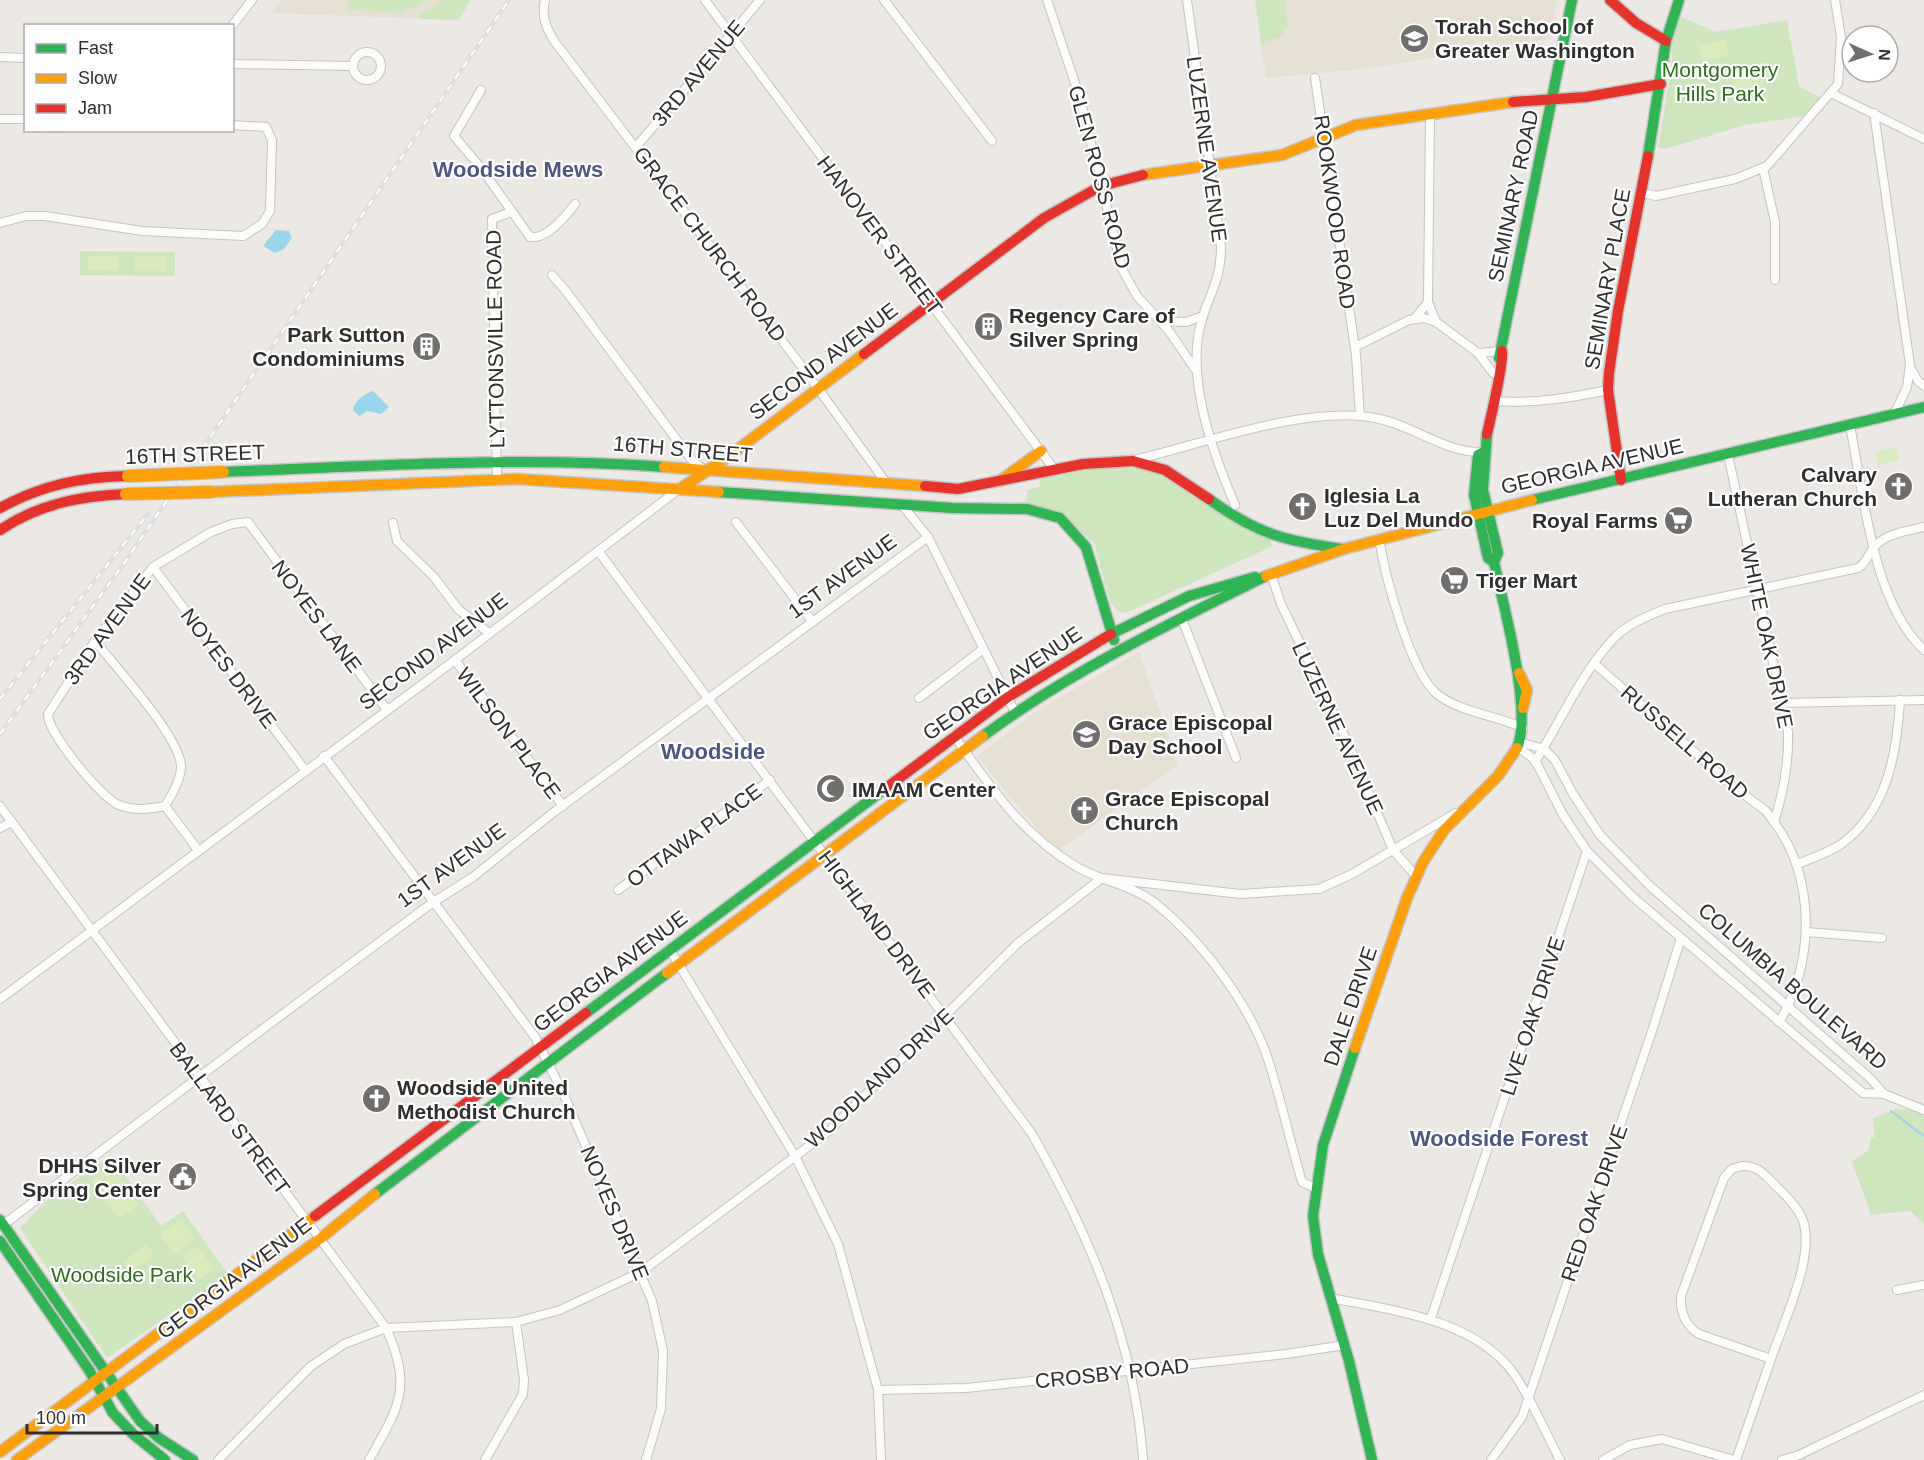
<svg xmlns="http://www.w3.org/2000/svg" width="1924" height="1460" font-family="Arial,sans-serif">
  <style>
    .education { fill: #e6e0d3 }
    .green { fill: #cee6be }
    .pitch { fill: #d9eabb }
    .water { fill: #99d6ec }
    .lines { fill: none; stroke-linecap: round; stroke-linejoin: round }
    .stream { stroke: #99d6ec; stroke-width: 2 }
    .street-casing { stroke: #c5c4c5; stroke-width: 10 }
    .fast-casing { stroke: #c5c4c5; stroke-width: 13 }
    .slow-casing { stroke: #c5c4c5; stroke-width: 13 }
    .jam-casing { stroke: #c5c4c5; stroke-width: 13 }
    .street { stroke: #fcfcfb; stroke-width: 8 }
    .fast { stroke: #30b455; stroke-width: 10 }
    .slow { stroke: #ff9f0a; stroke-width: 10 }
    .jam { stroke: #e5322d; stroke-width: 10 }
    .rail-casing { stroke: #dfdfe1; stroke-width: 4.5 }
    .rail { stroke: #fff; stroke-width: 2; stroke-dasharray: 7; stroke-linecap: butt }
    .slow-bridge-casing { stroke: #c6c5c4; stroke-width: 14; stroke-linecap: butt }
    .slow-bridge { stroke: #ff9f0a; stroke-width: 12 }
    .labels { text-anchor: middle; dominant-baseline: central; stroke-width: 4.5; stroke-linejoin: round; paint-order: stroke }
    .poi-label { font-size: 21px; font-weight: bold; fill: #2e2e2e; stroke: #fff; text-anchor: start }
    .park-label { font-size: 21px; fill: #2c6e1b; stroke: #fff }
    .street-label { font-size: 21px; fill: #2e2e2e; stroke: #fff }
    .neighbourhood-label { font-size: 22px; font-weight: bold; fill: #4d5680; stroke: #fff }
  </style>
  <rect width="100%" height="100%" fill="#ece8e4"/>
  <g class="education">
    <path d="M281,0h190l-13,20 -187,-7z"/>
    <path d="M1285,0h272l-7,39 -188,30 -96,9 -5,-34 20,-7 7,-12z"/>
    <path d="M1139,652l39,113 -119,85 -15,-12 -67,-82 59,-45z"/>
  </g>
  <g class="green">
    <path d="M350,0h77c-7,6 -17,7 -26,13l-54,-3z"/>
    <path d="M445,0h26l-13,20 -36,-1 -4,-5z"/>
    <path d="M1255,0h30l3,25 -7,12 -20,7z"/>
    <path d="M1679,16l37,16 71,-12 12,66 23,13 -16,17 -61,9 -79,24 -8,-1 14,-85v-20z"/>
    <path d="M80,251l95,1v24l-95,-1z"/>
    <path d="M1123,466l30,1 116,72 4,7 -147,67 -7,-1 -9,-10 -16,-59 -31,-29 -36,-11v-13l13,-3v-8l28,-8z"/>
    <path d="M1897,1109l27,1v114l-14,-13 -39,4 -19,-54 17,-11 2,-13 3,1 -1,-20z"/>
    <path d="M111,1155l50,71 22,-15 45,63 -121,84 -87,-130 27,-28z"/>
  </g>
  <g class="pitch">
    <path d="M1726,40l3,16 -27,5 -4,-15z"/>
    <path d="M1761,71l3,15 -30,6 -3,-15z"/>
    <path d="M88,256h31v15l-31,-1z"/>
    <path d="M135,256l31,1v14h-31z"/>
    <path d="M1896,447l3,13 -21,5 -3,-13z"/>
    <path d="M110,1166l29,39 -20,14 -28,-39z"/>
    <path d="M181,1220l14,20 -21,14 -14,-19z"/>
    <path d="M146,1244l8,10 -22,17 -8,-9z"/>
    <path d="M197,1246l17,22 -15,12 -17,-23z"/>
  </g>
  <g class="water">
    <path d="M276,230l13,1 3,7 -8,11 -9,4 -12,-7z"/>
    <path d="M373,391l16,16 -8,7 -14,-3 -8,5 -6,-6c2,-10 11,-16 20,-19z"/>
  </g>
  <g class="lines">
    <path class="stream" d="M1891,1111l33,25"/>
    <defs>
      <g id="street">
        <path d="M545,0c-4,17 1,28 10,42l254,334 78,108"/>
        <path d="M705,0l349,469"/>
        <path d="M884,0l108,141"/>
        <path d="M1047,0l33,98 42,171 15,27 32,35 26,38"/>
        <path d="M1187,0l34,247c0,37 -14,49 -21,80 -13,55 13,126 35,178"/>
        <path d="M232,26l20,-26"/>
        <circle cx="367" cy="66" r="14"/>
        <path d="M0,57l26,1"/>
        <path d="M232,64l121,2"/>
        <path d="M1315,78l41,277 4,61"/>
        <path d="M481,90l-27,46 27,32 49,69c17,3 36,-21 45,-33"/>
        <path d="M1831,93l93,46"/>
        <path d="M1874,113l36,252 -3,22 -13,28"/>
        <path d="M0,119h26"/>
        <path d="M636,147l124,-147"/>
        <path d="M1763,168l12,54v58"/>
        <path d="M1643,193l13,3 79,-17 32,-13 71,-82 3,-47 -6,-37"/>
        <path d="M0,223l26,-7h19l97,15 101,5 19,-12 8,-13 2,-71 -6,-13 -34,-2"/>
        <path d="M552,275l14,16 125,168 12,10"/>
        <path d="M1428,302l2,-188"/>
        <path d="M1415,318l13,-16 8,20"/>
        <path d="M1161,321l25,1 17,-6"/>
        <path d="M1355,347l54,-27 15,-2 12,4 42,31 24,-2"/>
        <path d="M1478,353l15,20 5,2"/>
        <path d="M1910,367l8,14 6,5"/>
        <path d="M1493,401c40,3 77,-3 115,-11"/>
        <path d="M1850,426c14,69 22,175 74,224"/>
        <path d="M1728,455l60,277c1,31 -4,59 -14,90 42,55 41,142 5,200"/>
        <path d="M1138,459c67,-16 170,-54 237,-41 39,7 69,35 108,34"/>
        <path d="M497,479l-5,-260 19,-7"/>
        <path d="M902,505l26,32 87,175"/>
        <path d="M736,522l76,99"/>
        <path d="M393,523l4,18 37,36 24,32 31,24"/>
        <path d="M1379,539c6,36 31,133 58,155 24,19 59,21 86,34"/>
        <path d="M599,552l433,582c58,102 103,208 111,326"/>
        <path d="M153,567l152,203"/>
        <path d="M1271,574l10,30 66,137 46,109 23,26"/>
        <path d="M1182,619l54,139"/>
        <path d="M95,641c19,24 88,99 86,127 -1,13 -9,27 -16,38l33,44"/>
        <path d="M455,660l108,146"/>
        <path d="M1595,664l139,123 32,24 8,11"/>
        <path d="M919,698l63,-48"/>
        <path d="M1784,703l140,-3"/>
        <path d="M954,736c36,50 68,99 123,131 24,14 55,18 78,36 46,37 94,100 113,156 13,41 22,82 34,123l13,6"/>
        <path d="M1519,742l25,7 11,11 18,34 27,41 50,51 221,193 13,15 40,16"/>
        <path d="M1518,747l17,13 28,55 24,36 46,46 230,196 21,1"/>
        <path d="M324,756l211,281 29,58 88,206 11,50 -2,58 -15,51"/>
        <path d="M1535,762c26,-41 47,-91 81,-126 14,-13 32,-20 49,-27l193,-41c10,-6 10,-15 17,-22 12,-13 33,-15 49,-19"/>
        <path d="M0,806l386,522c27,60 13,79 -17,132"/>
        <path d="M165,806c-16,3 -31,5 -46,-1 -18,-7 -72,-73 -71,-91l47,-73 58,-74 58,-35 21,-8 16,-2 139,188"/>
        <path d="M0,828l12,-6"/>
        <path d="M1798,864c14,-6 29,-11 42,-19 47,-33 57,-91 60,-145"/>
        <path d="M618,890l152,-110"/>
        <path d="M1806,932l76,6"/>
        <path d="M670,950l125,206 43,88 40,146 3,70"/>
        <path d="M0,999l455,-339 223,-170"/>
        <path d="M1742,1166c16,-1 23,9 34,20 10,10 20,19 26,32 15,36 -19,105 -31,141l-72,-25c-14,-9 -19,-22 -18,-38l43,-118 8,-9z"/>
        <path d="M3,1225l249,-188 180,-134 41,-26 81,-65 374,-275"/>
        <path d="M1897,1290l27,-5"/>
        <path d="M1330,1298c61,12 145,21 184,76 18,26 31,58 46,86"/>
        <path d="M1431,1318l156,-467"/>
        <path d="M878,1390l88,-2 320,-34 59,-9"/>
        <path d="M218,1460l92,-93 34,-23 42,-16 130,-6 44,-12 81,-38 188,-141 189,-188 84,-65 138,16 79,-5 33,-15 104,-61"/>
        <path d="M485,1460l38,-66 1,-14 -8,-58"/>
        <path d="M1491,1460l31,-43 131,-389 28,-90"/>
        <path d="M1603,1460l27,-15 32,-6 72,21"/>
        <path d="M1736,1460l35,-101"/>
        <path d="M1782,1460l17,-5 125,-60"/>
      </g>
      <g id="fast">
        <path d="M1648,156l18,-115 13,-41"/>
        <path d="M1499,358l73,-358"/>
        <path d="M1487,434l-4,56 15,63 -4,9c9,42 39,149 23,186"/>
        <path d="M1484,452l-6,3 -4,40 14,63 6,4"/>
        <path d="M223,472c147,-6 295,-16 441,-5"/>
        <path d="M719,492l233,16 75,1 33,9 26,29 28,93"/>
        <path d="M1209,499c48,35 76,42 134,50"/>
        <path d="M1532,500l392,-93"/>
        <path d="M1111,634l78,-38 66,-19"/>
        <path d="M983,736c88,-65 186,-112 283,-160"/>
        <path d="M586,1013l296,-222"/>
        <path d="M1355,1048l-32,97 -10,71 5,38 31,107 23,99"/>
        <path d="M375,1194l292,-221"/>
        <path d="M0,1220l140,201 19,17 34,22"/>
        <path d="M0,1241l89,129 24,43 20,21 32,26"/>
      </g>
      <g id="slow">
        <path d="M1143,175l139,-20 74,-30 157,-23"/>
        <path d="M664,467l261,19"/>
        <path d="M1001,480l40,-29"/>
        <path d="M680,489l49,-33 135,-102"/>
        <path d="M211,492l306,-13 202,13"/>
        <path d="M1266,576l78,-27 188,-49"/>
        <path d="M1519,673l8,17 -4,18"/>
        <path d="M667,973l316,-237"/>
        <path d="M1355,1048l52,-150 16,-36 21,-32 54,-54 19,-28"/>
        <path d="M0,1452l315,-236"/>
        <path d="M17,1460l304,-222 54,-44"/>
      </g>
      <g id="jam">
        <path d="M1610,0l26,23 30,18"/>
        <path d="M1513,102l73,-5 75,-13"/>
        <path d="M864,354l180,-136 57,-32 42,-11"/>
        <path d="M1487,434c4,-18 17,-70 15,-83"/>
        <path d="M1621,480l-13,-90 1,-17 9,-62 30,-155"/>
        <path d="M925,486l33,3 125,-25 50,-3 32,9 44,29"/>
        <path d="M0,508c42,-23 81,-31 128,-32"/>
        <path d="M0,530c39,-26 80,-34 126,-36"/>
        <path d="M882,791l126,-94 103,-63"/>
        <path d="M315,1216l271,-203"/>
      </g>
    </defs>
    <use href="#street" class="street-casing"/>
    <use href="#fast" class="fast-casing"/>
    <use href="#slow" class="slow-casing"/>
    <use href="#jam" class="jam-casing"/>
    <use href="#street" class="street"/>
    <use href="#fast" class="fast"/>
    <use href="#slow" class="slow"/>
    <use href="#jam" class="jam"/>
    <defs>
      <g id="rail">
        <path d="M0,699l148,-185"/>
        <path d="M0,734l125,-172 384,-562"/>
      </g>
    </defs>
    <use href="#rail" class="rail-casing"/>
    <use href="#rail" class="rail"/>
    <defs>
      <g id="slow-bridge">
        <path d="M128,476l95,-4"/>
        <path d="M126,494l85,-2"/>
      </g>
    </defs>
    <use href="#slow-bridge" class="slow-bridge-casing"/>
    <use href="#slow-bridge" class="slow-bridge"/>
  </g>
  <defs>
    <symbol id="school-disc" viewBox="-11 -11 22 22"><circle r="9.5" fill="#706f6e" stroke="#fff"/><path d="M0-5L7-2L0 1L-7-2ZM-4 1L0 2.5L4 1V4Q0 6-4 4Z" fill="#fff"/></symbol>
    <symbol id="building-disc" viewBox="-11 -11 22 22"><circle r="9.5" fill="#706f6e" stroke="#fff"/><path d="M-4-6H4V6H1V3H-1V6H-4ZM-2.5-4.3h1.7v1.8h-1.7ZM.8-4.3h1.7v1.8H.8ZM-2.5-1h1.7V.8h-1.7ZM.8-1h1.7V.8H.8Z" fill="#fff"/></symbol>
    <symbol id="church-disc" viewBox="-11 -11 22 22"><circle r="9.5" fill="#706f6e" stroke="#fff"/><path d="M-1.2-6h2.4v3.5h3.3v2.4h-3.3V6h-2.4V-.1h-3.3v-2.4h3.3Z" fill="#fff"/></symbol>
    <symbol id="supermarket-disc" viewBox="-11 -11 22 22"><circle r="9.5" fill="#706f6e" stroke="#fff"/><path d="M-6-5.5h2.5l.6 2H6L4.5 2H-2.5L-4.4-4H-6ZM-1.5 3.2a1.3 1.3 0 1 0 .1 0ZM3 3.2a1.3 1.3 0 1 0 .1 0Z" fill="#fff"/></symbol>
    <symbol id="mosque-disc" viewBox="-11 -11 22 22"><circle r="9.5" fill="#706f6e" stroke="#fff"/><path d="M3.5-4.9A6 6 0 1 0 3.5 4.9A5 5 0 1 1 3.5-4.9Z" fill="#fff"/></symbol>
    <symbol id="civic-disc" viewBox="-11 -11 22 22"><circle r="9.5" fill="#706f6e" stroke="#fff"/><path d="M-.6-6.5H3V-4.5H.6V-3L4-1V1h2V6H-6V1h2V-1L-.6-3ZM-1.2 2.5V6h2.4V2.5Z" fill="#fff"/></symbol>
  </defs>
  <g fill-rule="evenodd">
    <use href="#school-disc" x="1398" y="22" width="33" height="33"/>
    <use href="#building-disc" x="972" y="310" width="33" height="33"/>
    <use href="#building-disc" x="410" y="330" width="33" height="33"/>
    <use href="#church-disc" x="1882" y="470" width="33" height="33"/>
    <use href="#church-disc" x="1286" y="490" width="33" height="33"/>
    <use href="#supermarket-disc" x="1662" y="504" width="33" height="33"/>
    <use href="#supermarket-disc" x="1438" y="564" width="33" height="33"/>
    <use href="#school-disc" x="1070" y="718" width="33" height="33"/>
    <use href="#mosque-disc" x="814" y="772" width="33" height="33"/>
    <use href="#church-disc" x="1068" y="794" width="33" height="33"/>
    <use href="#church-disc" x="360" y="1082" width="33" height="33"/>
    <use href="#civic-disc" x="166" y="1160" width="33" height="33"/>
  </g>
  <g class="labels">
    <g class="poi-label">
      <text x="1435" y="26">Torah School of<tspan x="1435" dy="24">Greater Washington</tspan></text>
      <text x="1009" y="315">Regency Care of<tspan x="1009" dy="24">Silver Spring</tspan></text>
      <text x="405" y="334" text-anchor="end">Park Sutton<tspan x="405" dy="24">Condominiums</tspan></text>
      <text x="1877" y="474" text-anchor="end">Calvary<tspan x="1877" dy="24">Lutheran Church</tspan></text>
      <text x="1324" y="495">Iglesia La<tspan x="1324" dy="24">Luz Del Mundo</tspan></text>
      <text x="1658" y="520" text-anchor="end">Royal Farms</text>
      <text x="1476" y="580">Tiger Mart</text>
      <text x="1108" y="722">Grace Episcopal<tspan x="1108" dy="24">Day School</tspan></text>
      <text x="852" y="789">IMAAM Center</text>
      <text x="1105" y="798">Grace Episcopal<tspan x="1105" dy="24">Church</tspan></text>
      <text x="397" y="1087">Woodside United<tspan x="397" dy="24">Methodist Church</tspan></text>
      <text x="161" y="1165" text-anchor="end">DHHS Silver<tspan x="161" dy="24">Spring Center</tspan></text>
    </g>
    <g class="park-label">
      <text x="1720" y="69">Montgomery<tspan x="1720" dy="24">Hills Park</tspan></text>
      <text x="122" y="1274">Woodside Park</text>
    </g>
    <g class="street-label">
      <text transform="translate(698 73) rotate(-50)">3RD AVENUE</text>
      <text transform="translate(1207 149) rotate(82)">LUZERNE AVENUE</text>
      <text transform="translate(1100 177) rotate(75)">GLEN ROSS ROAD</text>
      <text transform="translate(1513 196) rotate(-78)">SEMINARY ROAD</text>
      <text transform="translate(1335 212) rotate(82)">ROOKWOOD ROAD</text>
      <text transform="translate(880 235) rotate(53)">HANOVER STREET</text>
      <text transform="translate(710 244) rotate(53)">GRACE CHURCH ROAD</text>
      <text transform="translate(1607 279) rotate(-80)">SEMINARY PLACE</text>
      <text transform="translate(495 339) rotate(-91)">LYTTONSVILLE ROAD</text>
      <text transform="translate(823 361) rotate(-37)">SECOND AVENUE</text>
      <text transform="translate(683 449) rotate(5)">16TH STREET</text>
      <text transform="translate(195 454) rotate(-2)">16TH STREET</text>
      <text transform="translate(1592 466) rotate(-13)">GEORGIA AVENUE</text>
      <text transform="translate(842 576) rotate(-36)">1ST AVENUE</text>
      <text transform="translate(317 616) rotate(53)">NOYES LANE</text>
      <text transform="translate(107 629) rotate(-54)">3RD AVENUE</text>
      <text transform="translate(1767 636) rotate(78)">WHITE OAK DRIVE</text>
      <text transform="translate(433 651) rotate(-37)">SECOND AVENUE</text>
      <text transform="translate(229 668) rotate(53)">NOYES DRIVE</text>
      <text transform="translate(1002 683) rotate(-34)">GEORGIA AVENUE</text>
      <text transform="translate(1338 728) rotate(65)">LUZERNE AVENUE</text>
      <text transform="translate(509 733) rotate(53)">WILSON PLACE</text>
      <text transform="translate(1685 742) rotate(41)">RUSSELL ROAD</text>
      <text transform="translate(694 835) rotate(-36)">OTTAWA PLACE</text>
      <text transform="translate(451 865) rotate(-36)">1ST AVENUE</text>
      <text transform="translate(877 924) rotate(53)">HIGHLAND DRIVE</text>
      <text transform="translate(610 971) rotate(-37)">GEORGIA AVENUE</text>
      <text transform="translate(1793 986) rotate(41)">COLUMBIA BOULEVARD</text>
      <text transform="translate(1350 1006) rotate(-71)">DALE DRIVE</text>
      <text transform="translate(1532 1016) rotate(-72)">LIVE OAK DRIVE</text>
      <text transform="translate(879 1078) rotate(-43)">WOODLAND DRIVE</text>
      <text transform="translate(230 1118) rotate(53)">BALLARD STREET</text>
      <text transform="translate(1594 1203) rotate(-71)">RED OAK DRIVE</text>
      <text transform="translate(615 1213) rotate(67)">NOYES DRIVE</text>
      <text transform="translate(234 1278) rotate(-37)">GEORGIA AVENUE</text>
      <text transform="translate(1112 1373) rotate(-6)">CROSBY ROAD</text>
    </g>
    <g class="neighbourhood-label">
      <text x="518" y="169">Woodside Mews</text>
      <text x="713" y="751">Woodside</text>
      <text x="1499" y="1138">Woodside Forest</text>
    </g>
  </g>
  <rect x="24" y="24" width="210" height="108" fill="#ffffff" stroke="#ababab" stroke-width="1.5"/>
  <rect x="36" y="44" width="30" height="9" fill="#30b455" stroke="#ababab" stroke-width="1.5"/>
  <text x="78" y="54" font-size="18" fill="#2e2e2e">Fast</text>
  <rect x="36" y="74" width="30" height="9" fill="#ff9f0a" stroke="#ababab" stroke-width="1.5"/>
  <text x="78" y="84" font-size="18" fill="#2e2e2e">Slow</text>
  <rect x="36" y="104" width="30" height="9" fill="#e5322d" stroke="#ababab" stroke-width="1.5"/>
  <text x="78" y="114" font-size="18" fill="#2e2e2e">Jam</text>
  <g transform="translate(1870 54) rotate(93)"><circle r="28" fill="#ffffff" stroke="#ababab" stroke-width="1.5"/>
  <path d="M0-4.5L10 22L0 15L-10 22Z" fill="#706f6e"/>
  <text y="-9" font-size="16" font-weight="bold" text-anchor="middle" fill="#2e2e2e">N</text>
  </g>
  <path d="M27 1424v9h130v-9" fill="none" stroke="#2e2e2e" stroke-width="3"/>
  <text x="36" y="1424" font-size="18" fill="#2e2e2e" stroke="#ffffff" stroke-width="4.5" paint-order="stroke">100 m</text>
</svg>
